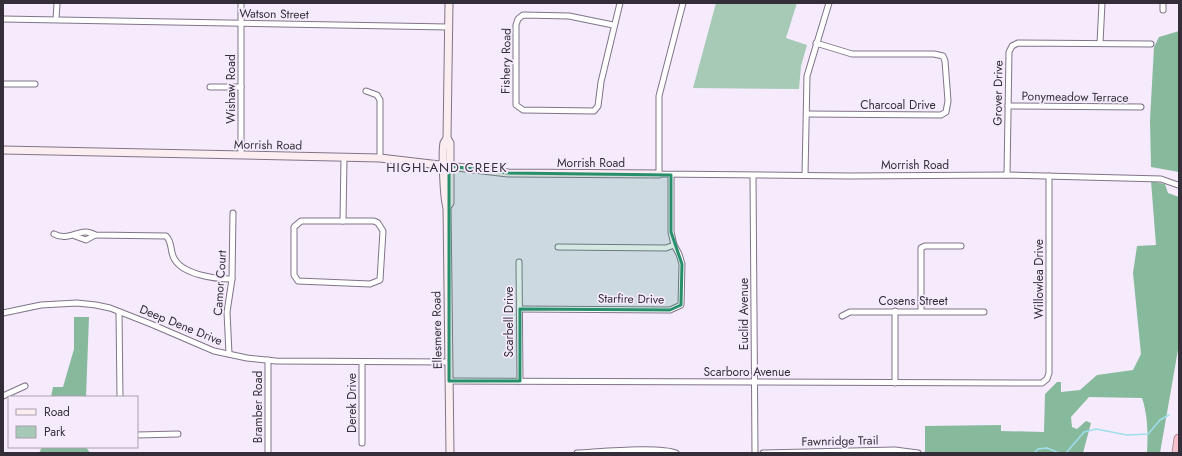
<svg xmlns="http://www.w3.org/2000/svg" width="1182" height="456" font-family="Jost,sans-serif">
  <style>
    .green { fill: #a6cab5 }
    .forest { fill: #87b99d }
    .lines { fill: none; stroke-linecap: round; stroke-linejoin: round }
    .stream { stroke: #9fdfec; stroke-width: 1.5 }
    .street-casing { stroke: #807488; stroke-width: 7 }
    .secondary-casing { stroke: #807488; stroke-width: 9 }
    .highway-casing { stroke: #b28e99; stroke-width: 11 }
    .street { stroke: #fff; stroke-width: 5 }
    .secondary { stroke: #fcedf0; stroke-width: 7 }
    .highway { stroke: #f6c2ce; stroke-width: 9 }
    .marked { fill: #288f6c; fill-opacity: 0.2; stroke: #288f6c; stroke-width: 3; stroke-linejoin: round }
    .labels { text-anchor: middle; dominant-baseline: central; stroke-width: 3.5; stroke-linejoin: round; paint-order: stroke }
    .street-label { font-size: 12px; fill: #332e37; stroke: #f6ebfd }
    .neighbourhood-label { font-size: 13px; letter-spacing: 1px; fill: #332e37; stroke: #f6ebfd }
  </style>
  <rect width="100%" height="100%" fill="#f6ebfd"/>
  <path class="green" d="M716,3h81l-11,35 21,7 -6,21 -2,23 -106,-1z"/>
  <g class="forest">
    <path d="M1179,31v141l-28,-5 -1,-47 4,-73 5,-10z"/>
    <path d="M1151,181l14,3 3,9 11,4v147l-19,109h-13c1,-19 1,-37 -5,-55l-53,-1 -18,20 1,10 5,2 9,-8 5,2 -8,30h-158v-27l76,-1v6l43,1 1,-38 12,-12h4v10l19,-2 17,-15 36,-5 8,-16 -8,-81 4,-27 19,-1z"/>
    <path d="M74,317h15l-3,80h-35l2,-10h10l11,-38z"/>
    <path d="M42,447h44l4,6h-51z"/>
  </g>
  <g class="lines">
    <g class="stream">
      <path d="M1034,453l4,-4 9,-1 12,5"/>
      <path d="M1066,453l18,-21 12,-3 31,6 21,-1 12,-14 9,-5"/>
    </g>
    <defs>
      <g id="street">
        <path d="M683,3l-24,93v78l190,2 158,-1 154,4 17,6"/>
        <path d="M1163,10v-7"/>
        <path d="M3,19l445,8"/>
        <path d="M56,19l1,-16"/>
        <path d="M613,25l-44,-9 -46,-1 -5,4 -2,6v80l7,5 71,1 4,-5 3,-24 19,-79"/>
        <path d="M1100,43l2,-40"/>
        <path d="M3,84h32"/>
        <path d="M210,87h31"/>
        <path d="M366,91l11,4 3,5v58"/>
        <path d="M1008,106l133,1"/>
        <path d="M807,114l134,1 5,-3 2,-11 -3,-40 -2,-5 -9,-2h-82l-36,-11"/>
        <path d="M241,155v-152"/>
        <path d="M805,175l2,-99 22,-73"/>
        <path d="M1007,175l2,-123 3,-6 6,-3 133,1"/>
        <path d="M753,176l2,277"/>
        <path d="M301,221h73l4,2 5,8 -3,49 -10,4 -72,-3 -4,-6v-48z"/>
        <path d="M343,221l1,-64"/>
        <path d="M54,234c16,9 27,-9 41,1l71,1c6,6 4,12 7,20 7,19 43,23 59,23"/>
        <path d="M75,236l11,4 9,-5"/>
        <path d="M558,247l108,1 8,-3"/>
        <path d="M519,262l1,119"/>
        <path d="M520,309l150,1 11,-5 1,-41 -3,-10 -5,-9 -3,-13v-57"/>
        <path d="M921,311v-63l4,-2h36"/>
        <path d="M119,312l1,85"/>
        <path d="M3,313l38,-8 36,-2 19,2 14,3 41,16 63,27 33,7 29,3 173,1"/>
        <path d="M842,316l8,-4h134"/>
        <path d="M229,354l-2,-42 5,-33 1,-66"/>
        <path d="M268,360v93"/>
        <path d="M362,362v81"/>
        <path d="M449,381l593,2 5,-4 2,-6v-197"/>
        <path d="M895,383v-72"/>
        <path d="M3,396l22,-10"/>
        <path d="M137,435l41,-1"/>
        <path d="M577,453c22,-1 81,-7 99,0"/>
        <path d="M763,453l132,-3 23,3"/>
      </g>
      <g id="secondary">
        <path d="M447,138c0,1 -3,4 -3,5 -2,9 0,58 3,64l3,246"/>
        <path d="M3,150l377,8 128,15 151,1"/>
        <path d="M447,207l3,-4v-60l-3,-5 2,-135"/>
      </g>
      <path id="highway" d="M1177,453l2,-14"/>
    </defs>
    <use href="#street" class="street-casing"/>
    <use href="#secondary" class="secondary-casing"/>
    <use href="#highway" class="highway-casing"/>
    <use href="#street" class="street"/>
    <use href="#secondary" class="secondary"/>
    <use href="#highway" class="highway"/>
  </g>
  <path class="marked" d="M449,166l59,7 163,2v57l11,32 -1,41 -11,5 -150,-1v72h-71z"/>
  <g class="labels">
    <g class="street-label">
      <text transform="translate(274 14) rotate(1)">Watson Street</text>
      <text transform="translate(506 61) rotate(-89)">Fishery Road</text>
      <text transform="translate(231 89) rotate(-90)">Wishaw Road</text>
      <text transform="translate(998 93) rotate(-89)">Grover Drive</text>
      <text transform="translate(1075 97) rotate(1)">Ponymeadow Terrace</text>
      <text x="898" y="105">Charcoal Drive</text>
      <text transform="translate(268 145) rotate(1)">Morrish Road</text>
      <text x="591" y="163">Morrish Road</text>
      <text x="915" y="165">Morrish Road</text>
      <text transform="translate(1039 279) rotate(-90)">Willowlea Drive</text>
      <text transform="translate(220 283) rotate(-86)">Camor Court</text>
      <text transform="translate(631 299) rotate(1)">Starfire Drive</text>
      <text x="913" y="301">Cosens Street</text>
      <text transform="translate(744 314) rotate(-90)">Euclid Avenue</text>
      <text transform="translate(509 322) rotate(-90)">Scarbell Drive</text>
      <text transform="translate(181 325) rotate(22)">Deep Dene Drive</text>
      <text transform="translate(437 330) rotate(-91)">Ellesmere Road</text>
      <text x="747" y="372">Scarboro Avenue</text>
      <text transform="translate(352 403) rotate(-90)">Derek Drive</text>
      <text transform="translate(258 407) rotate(-90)">Bramber Road</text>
      <text transform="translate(840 441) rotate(-1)">Fawnridge Trail</text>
    </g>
    <g class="neighbourhood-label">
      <text x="447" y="167">HIGHLAND CREEK</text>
    </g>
  </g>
  <rect width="1182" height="456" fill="none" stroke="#332e37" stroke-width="8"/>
  <rect x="8" y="396" width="130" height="52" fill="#f6ebfd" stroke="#a89fae"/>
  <rect x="16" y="409" width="20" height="6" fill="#fcedf0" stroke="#a89fae"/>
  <text x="44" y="416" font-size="12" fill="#332e37">Road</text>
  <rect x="16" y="426" width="20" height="12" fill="#a6cab5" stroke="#a89fae"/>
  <text x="44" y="436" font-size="12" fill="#332e37">Park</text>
</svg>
